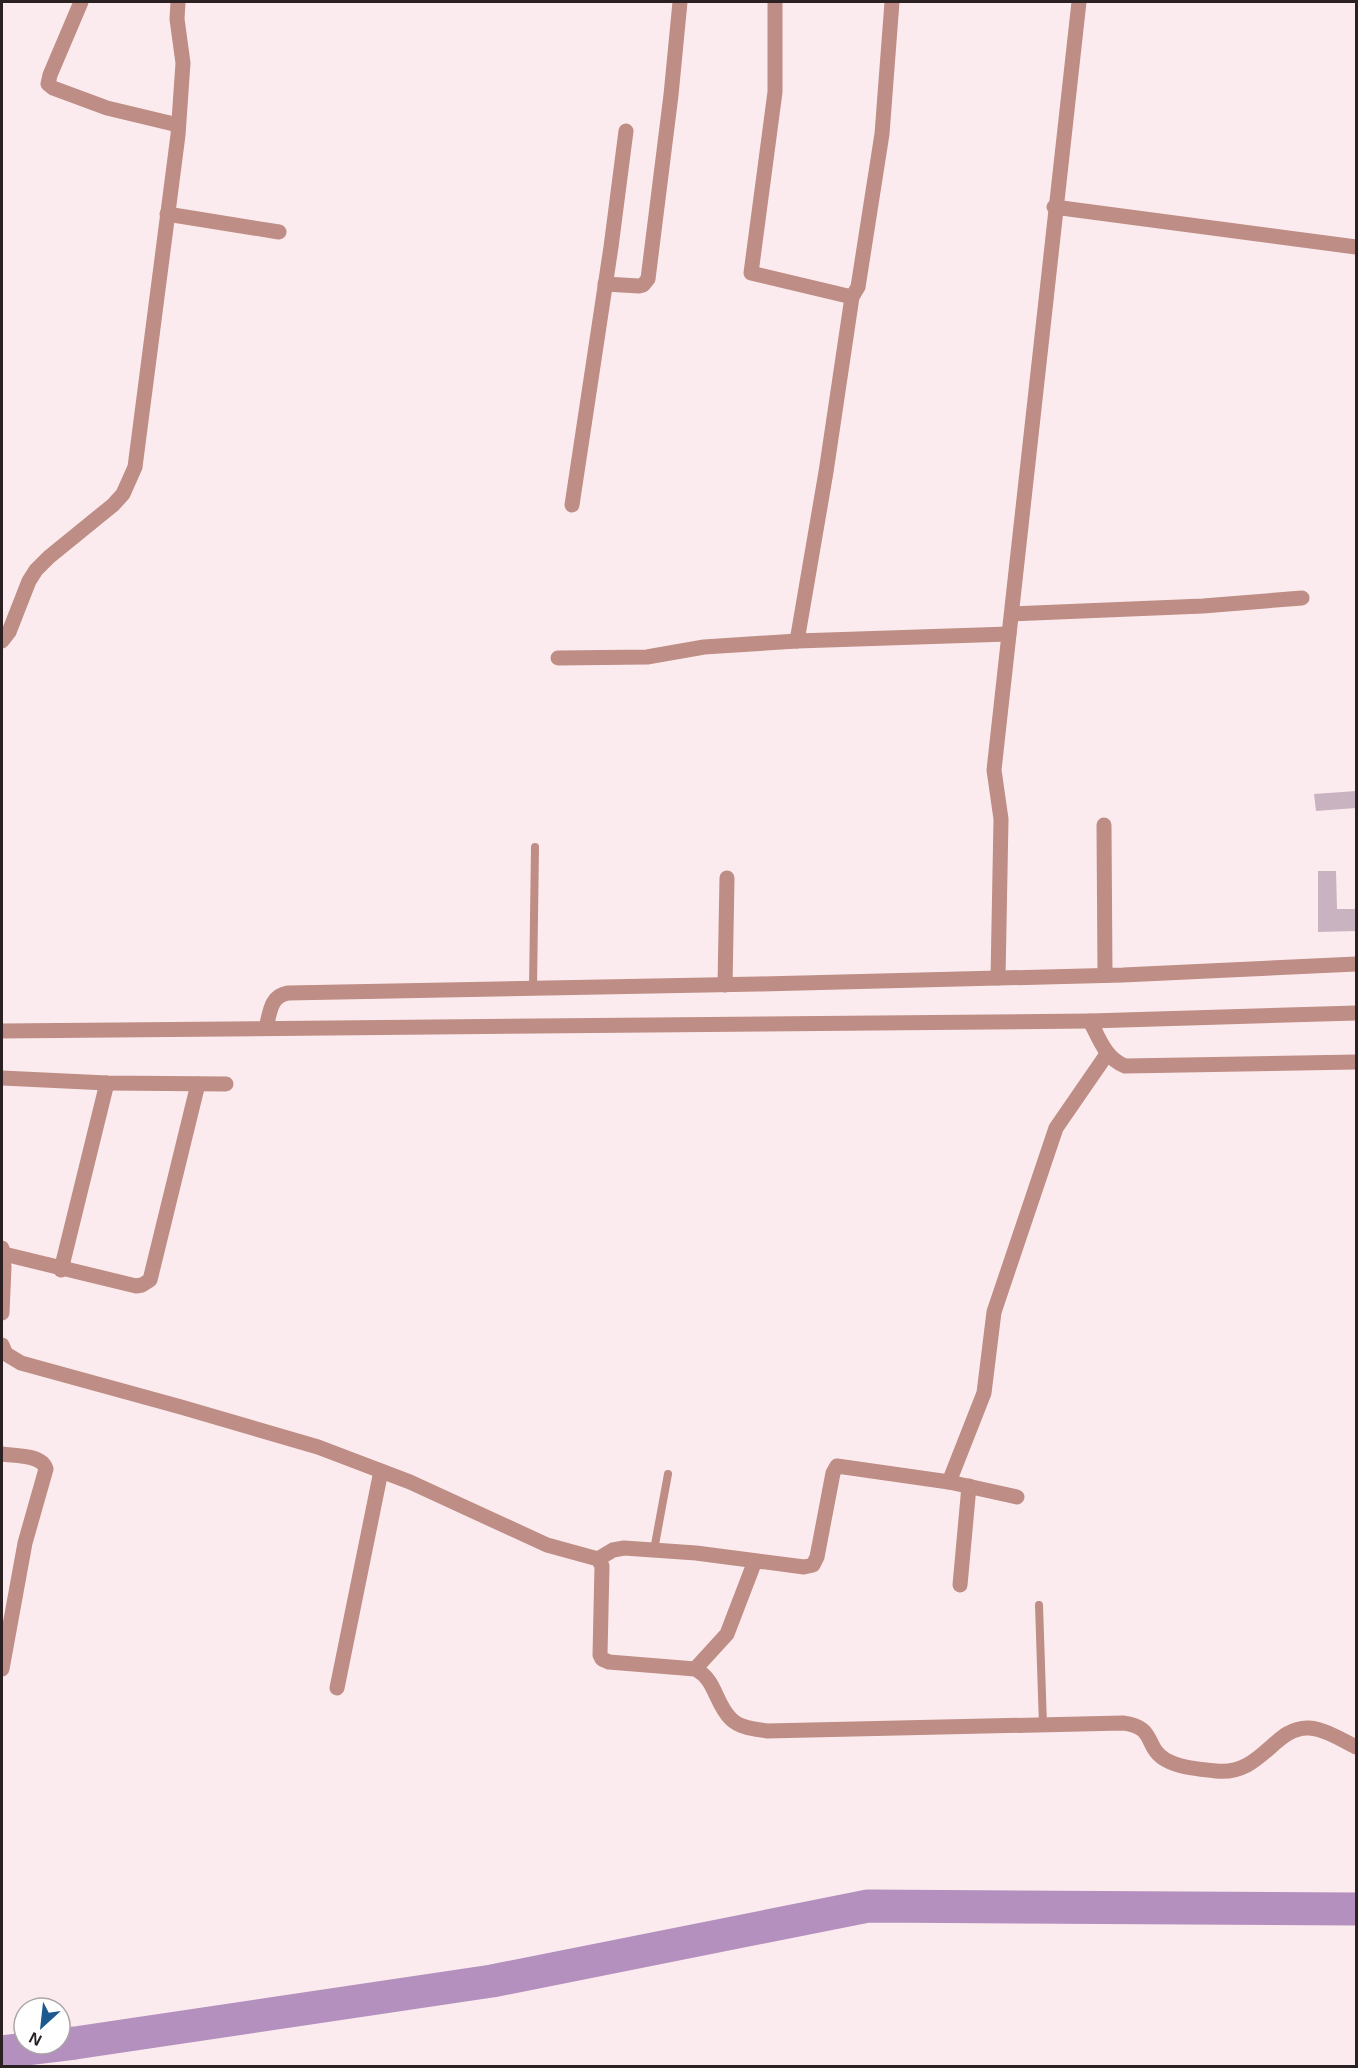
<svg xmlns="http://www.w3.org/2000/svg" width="1358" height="2068" font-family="Arial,sans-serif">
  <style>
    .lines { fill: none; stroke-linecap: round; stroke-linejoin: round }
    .river { stroke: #b490be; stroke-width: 33 }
    .building { fill: #cab3c0 }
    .service { stroke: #be8d85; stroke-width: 8 }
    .minor { stroke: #be8d85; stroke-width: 15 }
    .tertiary { stroke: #be8d85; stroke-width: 15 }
  </style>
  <rect width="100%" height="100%" fill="#fcebee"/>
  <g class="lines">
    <path class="river" d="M2,2052l73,-9 417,-62 376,-75 488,3"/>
  </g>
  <g class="building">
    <path d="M1356,791v17l-40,3 -2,-17z"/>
    <path d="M1318,871h18l1,38h19v22l-38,1z"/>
  </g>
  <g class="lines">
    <g class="service">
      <path d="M533,988l2,-141"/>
      <path d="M654,1550l14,-76"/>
      <path d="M1039,1605l4,120"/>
    </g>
    <g class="minor">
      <path d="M81,2l-31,73 -2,9 5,4 54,20 71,17"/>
      <path d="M775,2v90l-24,181 101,24"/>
      <path d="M1054,207l302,40"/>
      <path d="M167,214l112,18"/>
      <path d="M605,284l34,2 4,-1 5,-6 23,-184 9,-93"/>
      <path d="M572,505l39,-258 15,-116"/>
      <path d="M1012,614l191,-8 99,-8"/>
      <path d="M2,641l7,-9 20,-51 7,-11 13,-13 64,-52 10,-11 12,-27 43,-332 5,-72 -6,-44 1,-17"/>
      <path d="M797,641l29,-169 26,-175 6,-10 24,-153 10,-132"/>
      <path d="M558,658l89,-1 57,-10 93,-6 212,-7"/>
      <path d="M1104,825l1,150"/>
      <path d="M998,978l3,-159 -7,-49 85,-768"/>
      <path d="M725,985l2,-107"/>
      <path d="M1090,1021c9,17 15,37 35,45l231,-4"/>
      <path d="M266,1028c4,-15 4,-32 22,-35l471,-9 364,-9 233,-11"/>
      <path d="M2,1078l105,5 119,1"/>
      <path d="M2,1248l2,19 -2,46"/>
      <path d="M4,1254l132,32 6,-1 8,-5 48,-196"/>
      <path d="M61,1270l46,-187"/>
      <path d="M2,1345l4,9 15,9 160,44 137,40 92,35 137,63 51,14 4,7 -2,89 2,4 7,3 86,7c21,10 20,35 36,50 9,9 24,10 36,12l356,-8c34,4 21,25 43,37 14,8 34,9 50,11 46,5 58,-45 93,-43 16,1 33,12 47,19"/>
      <path d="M2,1454c12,2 40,0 44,15l-21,74 -23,126"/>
      <path d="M949,1482l35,-89 10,-81 62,-184 51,-74"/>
      <path d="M598,1559l15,-9 11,-2 72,5 108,14 9,-2 4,-8 16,-84 4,-7 112,16 68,15"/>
      <path d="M960,1585l9,-99"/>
      <path d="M695,1669l32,-35 28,-73"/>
      <path d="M337,1688l44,-217"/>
    </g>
    <path class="tertiary" d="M2,1031l1088,-10 266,-8"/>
  </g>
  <rect width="1358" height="2068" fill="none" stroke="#2b2123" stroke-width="6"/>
  <g transform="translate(42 2026) rotate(207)"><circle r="28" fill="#ffffff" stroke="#aaa6a7" stroke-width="1.5"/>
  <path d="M0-4.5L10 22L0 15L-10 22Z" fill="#1c598f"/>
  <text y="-9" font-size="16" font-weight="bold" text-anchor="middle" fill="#2b2123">N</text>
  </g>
</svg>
